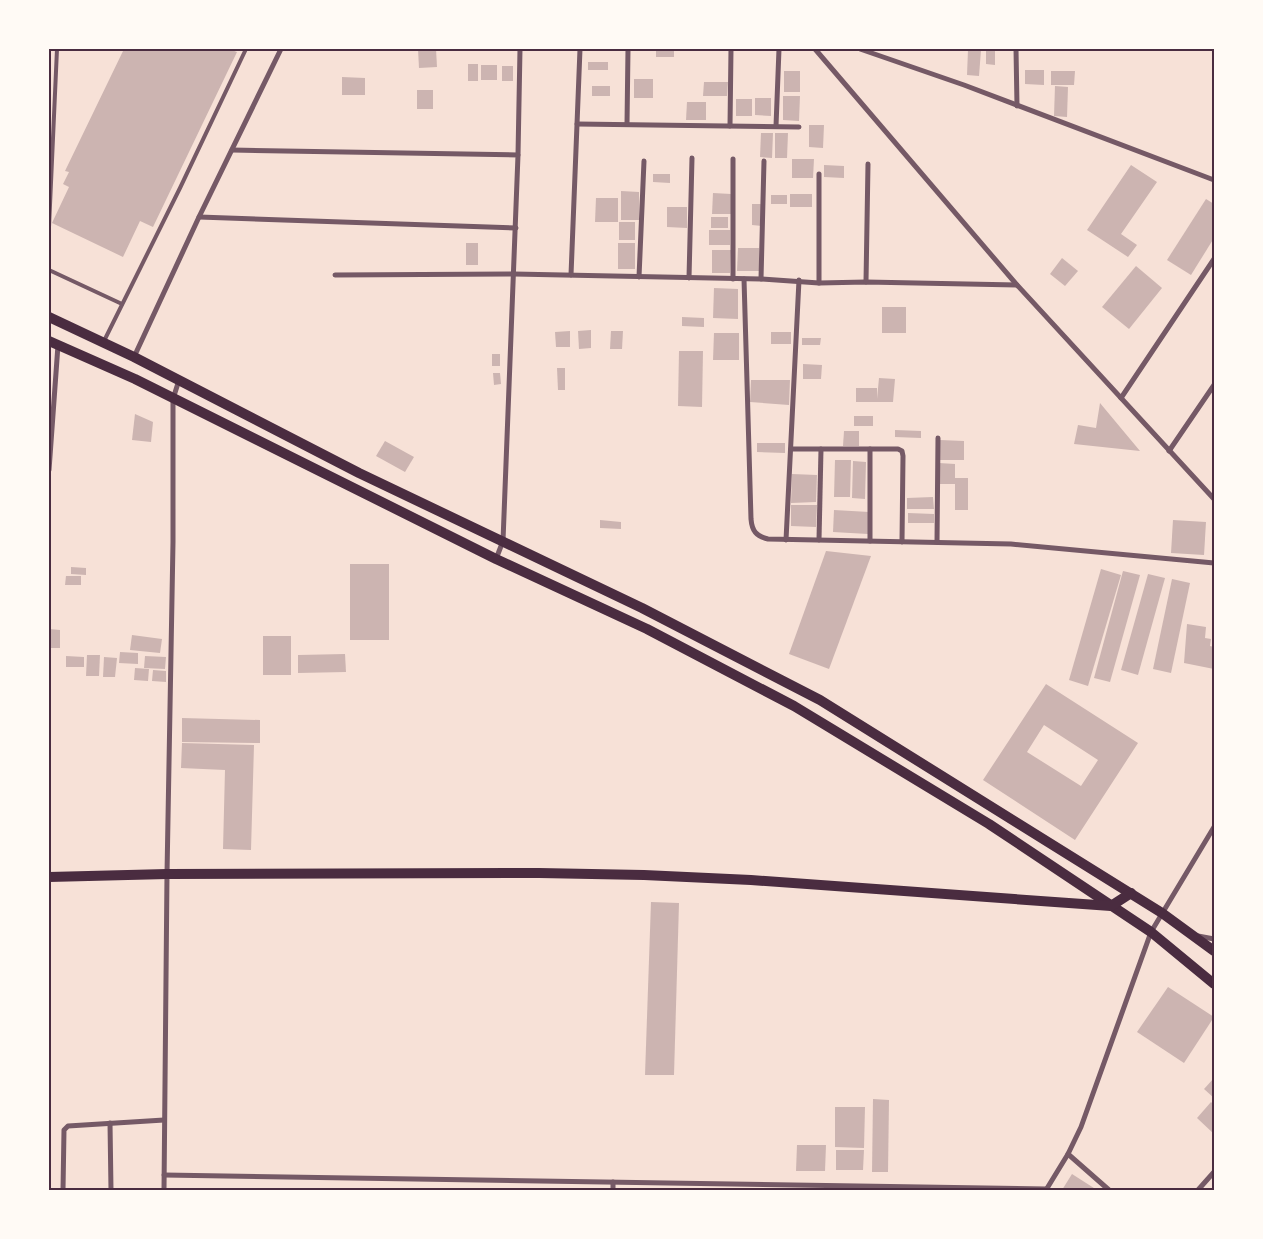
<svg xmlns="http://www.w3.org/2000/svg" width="1263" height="1239" font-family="'Varela Round',sans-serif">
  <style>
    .building { fill: #ccb4b1; fill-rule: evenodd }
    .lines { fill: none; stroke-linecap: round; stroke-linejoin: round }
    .service { stroke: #755966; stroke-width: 4 }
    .minor { stroke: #755966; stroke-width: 5 }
    .secondary { stroke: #4a2c40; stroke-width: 10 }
    .neatline { fill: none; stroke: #4a2c40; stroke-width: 2 }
  </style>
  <rect width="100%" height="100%" fill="#f7e1d7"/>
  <g class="building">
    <path d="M124,49h105l8,3 -84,175 -13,-6 -17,36 -71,-34 17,-36 -6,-3 6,-12 -4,-1z"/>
    <path d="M418,49h18l1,18 -18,1z"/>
    <rect x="656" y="49" width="18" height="8"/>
    <path d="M986,49h9v16l-9,-1z"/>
    <path d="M968,50h13l-2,26 -12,-1z"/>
    <rect x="588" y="62" width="20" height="8"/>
    <rect x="468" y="64" width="10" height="17"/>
    <rect x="481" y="65" width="16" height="15"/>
    <rect x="502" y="66" width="11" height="15"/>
    <path d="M1025,70h19v15l-19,-1z"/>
    <rect x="784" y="71" width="16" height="21"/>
    <path d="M1051,71h24l-1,14h-23z"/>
    <path d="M342,77l23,1v17h-23z"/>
    <rect x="634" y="79" width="19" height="19"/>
    <path d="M704,82h24l-1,14h-24z"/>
    <rect x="592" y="86" width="18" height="10"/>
    <path d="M1055,86l13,1 -1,30 -13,-1z"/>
    <rect x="417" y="90" width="16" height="19"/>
    <path d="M783,96h17l-1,25 -16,-1z"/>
    <path d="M755,98h16v18l-16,-1z"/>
    <rect x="736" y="99" width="16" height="17"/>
    <path d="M687,102h19v18h-20z"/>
    <path d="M809,125h15l-1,23 -14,-1z"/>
    <path d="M761,133h12l-1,25 -12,-1z"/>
    <path d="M775,133h13l-1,25h-12z"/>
    <path d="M792,159h22l-1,19h-21z"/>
    <path d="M824,165l20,1v12l-20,-1z"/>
    <path d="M1131,165l26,17 -36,52 16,11 -9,12 -41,-27z"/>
    <path d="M653,174h17v9l-17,-1z"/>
    <path d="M621,191l18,1v28h-18z"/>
    <path d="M713,193l18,1v20h-19z"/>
    <rect x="790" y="194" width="22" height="13"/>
    <rect x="771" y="195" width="16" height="9"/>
    <path d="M596,198h22v24h-23z"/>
    <path d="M1206,199l8,5v34l-23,37 -24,-15z"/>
    <path d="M752,204h11l-1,22 -10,-1z"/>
    <path d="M667,207h20v21l-20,-1z"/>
    <rect x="711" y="217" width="17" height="11"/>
    <rect x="619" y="222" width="16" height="18"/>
    <rect x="709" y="230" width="21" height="15"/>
    <rect x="466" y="243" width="12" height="22"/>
    <rect x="618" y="243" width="17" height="26"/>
    <path d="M738,248h21v23h-22z"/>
    <path d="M712,250h19l-1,23h-18z"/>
    <path d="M1062,258l16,13 -13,15 -15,-12z"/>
    <path d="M1136,266l26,22 -33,41 -27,-22z"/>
    <path d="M714,288l24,1v30l-25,-1z"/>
    <rect x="882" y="307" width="24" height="26"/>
    <path d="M682,317l22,1v9l-22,-1z"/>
    <path d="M591,330v18l-12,1 -1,-18z"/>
    <path d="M570,331v16h-14l-1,-15z"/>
    <path d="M611,331h12l-1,18h-12z"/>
    <rect x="771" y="332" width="20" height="12"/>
    <path d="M714,333h25v27h-26z"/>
    <path d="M802,338h19l-1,7h-18z"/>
    <path d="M679,351h24l-1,56 -24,-1z"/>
    <rect x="492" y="354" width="8" height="12"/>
    <path d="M803,364l19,1 -1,14h-18z"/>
    <path d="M557,368h8v22h-7z"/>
    <path d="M493,373h7l1,11 -7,1z"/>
    <path d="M879,378l16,1 -2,23h-37v-14h21v11z"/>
    <path d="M751,380h39l-1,25 -39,-3z"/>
    <path d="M1100,403l40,48 -66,-7 4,-19 18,3z"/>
    <path d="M135,414l18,8 -2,20 -19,-2z"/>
    <rect x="854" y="416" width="19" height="10"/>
    <path d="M895,430l26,1v7l-26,-1z"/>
    <path d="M844,431h15v15h-16z"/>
    <path d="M940,440l24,1v19h-24z"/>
    <path d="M385,441l29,16 -9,15 -29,-16z"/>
    <path d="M757,443h28v10l-28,-1z"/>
    <path d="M835,460h16l-1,37h-16z"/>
    <path d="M853,461l13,1 -1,37 -13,-1z"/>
    <path d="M939,463l16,1v14h13v32h-13v-26h-16z"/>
    <path d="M792,474l25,1 -1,27 -25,1z"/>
    <path d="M933,497l1,12h-27v-11z"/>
    <path d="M791,505h26l-1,22 -25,-1z"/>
    <path d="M834,510l35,2 -1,22 -35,-2z"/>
    <path d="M908,513l26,1v9h-26z"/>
    <path d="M600,520l21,2v7l-21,-1z"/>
    <path d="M1173,520l33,2 -2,33 -33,-2z"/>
    <path d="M826,551l45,5 -42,113 -40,-15z"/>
    <rect x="350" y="564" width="39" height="76"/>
    <path d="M71,567l15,1v7l-15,-1z"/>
    <path d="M1101,569l20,6 -33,111 -19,-6z"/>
    <path d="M1123,571l17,4 -30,107 -16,-4z"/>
    <path d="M1148,574l17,4 -27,97 -17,-5z"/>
    <path d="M66,576h15v9h-16z"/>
    <path d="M1172,579l18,4 -19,90 -18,-4z"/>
    <path d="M1187,624l19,3 -1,11 6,1 -1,7 4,1v22l-30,-6z"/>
    <path d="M49,629l11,1v18h-11z"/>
    <path d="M132,635l30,4 -2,14 -30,-3z"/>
    <rect x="263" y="636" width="28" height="39"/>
    <path d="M120,652l18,1v11l-19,-1z"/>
    <path d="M345,654l1,18 -48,1v-18z"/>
    <path d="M87,655h13l-1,21h-13z"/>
    <path d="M66,656l18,1v10h-18z"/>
    <path d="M145,656l21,1 -1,12 -21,-1z"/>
    <path d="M104,657l13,1 -2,19h-12z"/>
    <path d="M135,668l14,1 -1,12 -14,-1z"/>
    <path d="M153,670l13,1v11l-14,-1z"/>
    <path d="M1046,684l92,59 -63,97 -92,-60zM1044,725l54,35 -17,26 -54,-34z"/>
    <path d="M182,718l78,2v23l-78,-1z"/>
    <path d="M182,743l72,2 -3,105 -28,-1 2,-79 -44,-2z"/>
    <path d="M651,902l28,1 -5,172h-29z"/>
    <path d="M1168,987l46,30 -30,46 -47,-31z"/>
    <path d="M1214,1078v20l-10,-9z"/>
    <path d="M873,1099l16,1 -1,72h-16z"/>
    <path d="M1211,1102l3,3v29l-17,-16z"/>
    <path d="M835,1107h30l-1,41 -29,-1z"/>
    <path d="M797,1145h29l-1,26h-29z"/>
    <path d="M836,1150h28l-1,20h-27z"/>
    <path d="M1072,1174l25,16h-35z"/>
  </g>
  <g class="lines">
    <g class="service">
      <path d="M49,227l8,-178"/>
      <path d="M49,270l73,34"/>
      <path d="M104,341l76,-153 66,-139"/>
    </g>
    <g class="minor">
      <path d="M815,49l202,236 197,214"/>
      <path d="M860,49l104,36 250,95"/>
      <path d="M1016,49l1,57"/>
      <path d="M577,124l222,3"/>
      <path d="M627,124l1,-75"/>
      <path d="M730,126l1,-77"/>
      <path d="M776,126l3,-77"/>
      <path d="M232,150l286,5 -15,386 -7,18"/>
      <path d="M518,155l2,-106"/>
      <path d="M819,174v109"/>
      <path d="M199,217l317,11"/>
      <path d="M335,275l179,-1 247,5 58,4 47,-1 151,3"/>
      <path d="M571,275l9,-226"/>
      <path d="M639,277l5,-116"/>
      <path d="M689,278l3,-120"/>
      <path d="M733,279v-120"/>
      <path d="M744,279l7,240c1,12 5,17 17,20l243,5 203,19"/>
      <path d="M761,279l3,-118"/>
      <path d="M866,282l2,-118"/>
      <path d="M134,357l65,-140 82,-168"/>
      <path d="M1121,398l93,-139"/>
      <path d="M791,449h107l4,2 1,5 -1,86"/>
      <path d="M870,449v92"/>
      <path d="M1169,451l45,-66"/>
      <path d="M49,470l9,-125"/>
      <path d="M786,540l13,-260"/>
      <path d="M819,540l2,-91"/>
      <path d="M937,542l1,-104"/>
      <path d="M1198,936l16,3"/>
      <path d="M110,1123l1,67"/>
      <path d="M1068,1154l41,36"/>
      <path d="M164,1175l883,14"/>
      <path d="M63,1190l1,-60 4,-4 96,-6"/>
      <path d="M164,1190l3,-316 6,-332v-143l6,-19"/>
      <path d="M613,1190v-8"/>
      <path d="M1046,1190l22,-36 13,-27 70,-195 63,-105"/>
      <path d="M1198,1190l16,-18"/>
    </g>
    <g class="secondary">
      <path d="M49,317l85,40 225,116 283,135 178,92 342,213 52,38"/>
      <path d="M49,341l86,38 361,180 151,70 147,77 195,118 162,108 63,52"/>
      <path d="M49,877l118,-3 372,-1 105,2 107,5 360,26 20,-13"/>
    </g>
  </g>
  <rect width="1263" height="1239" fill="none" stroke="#fffaf5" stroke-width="100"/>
  <rect x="50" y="50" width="1163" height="1139" class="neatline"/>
</svg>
